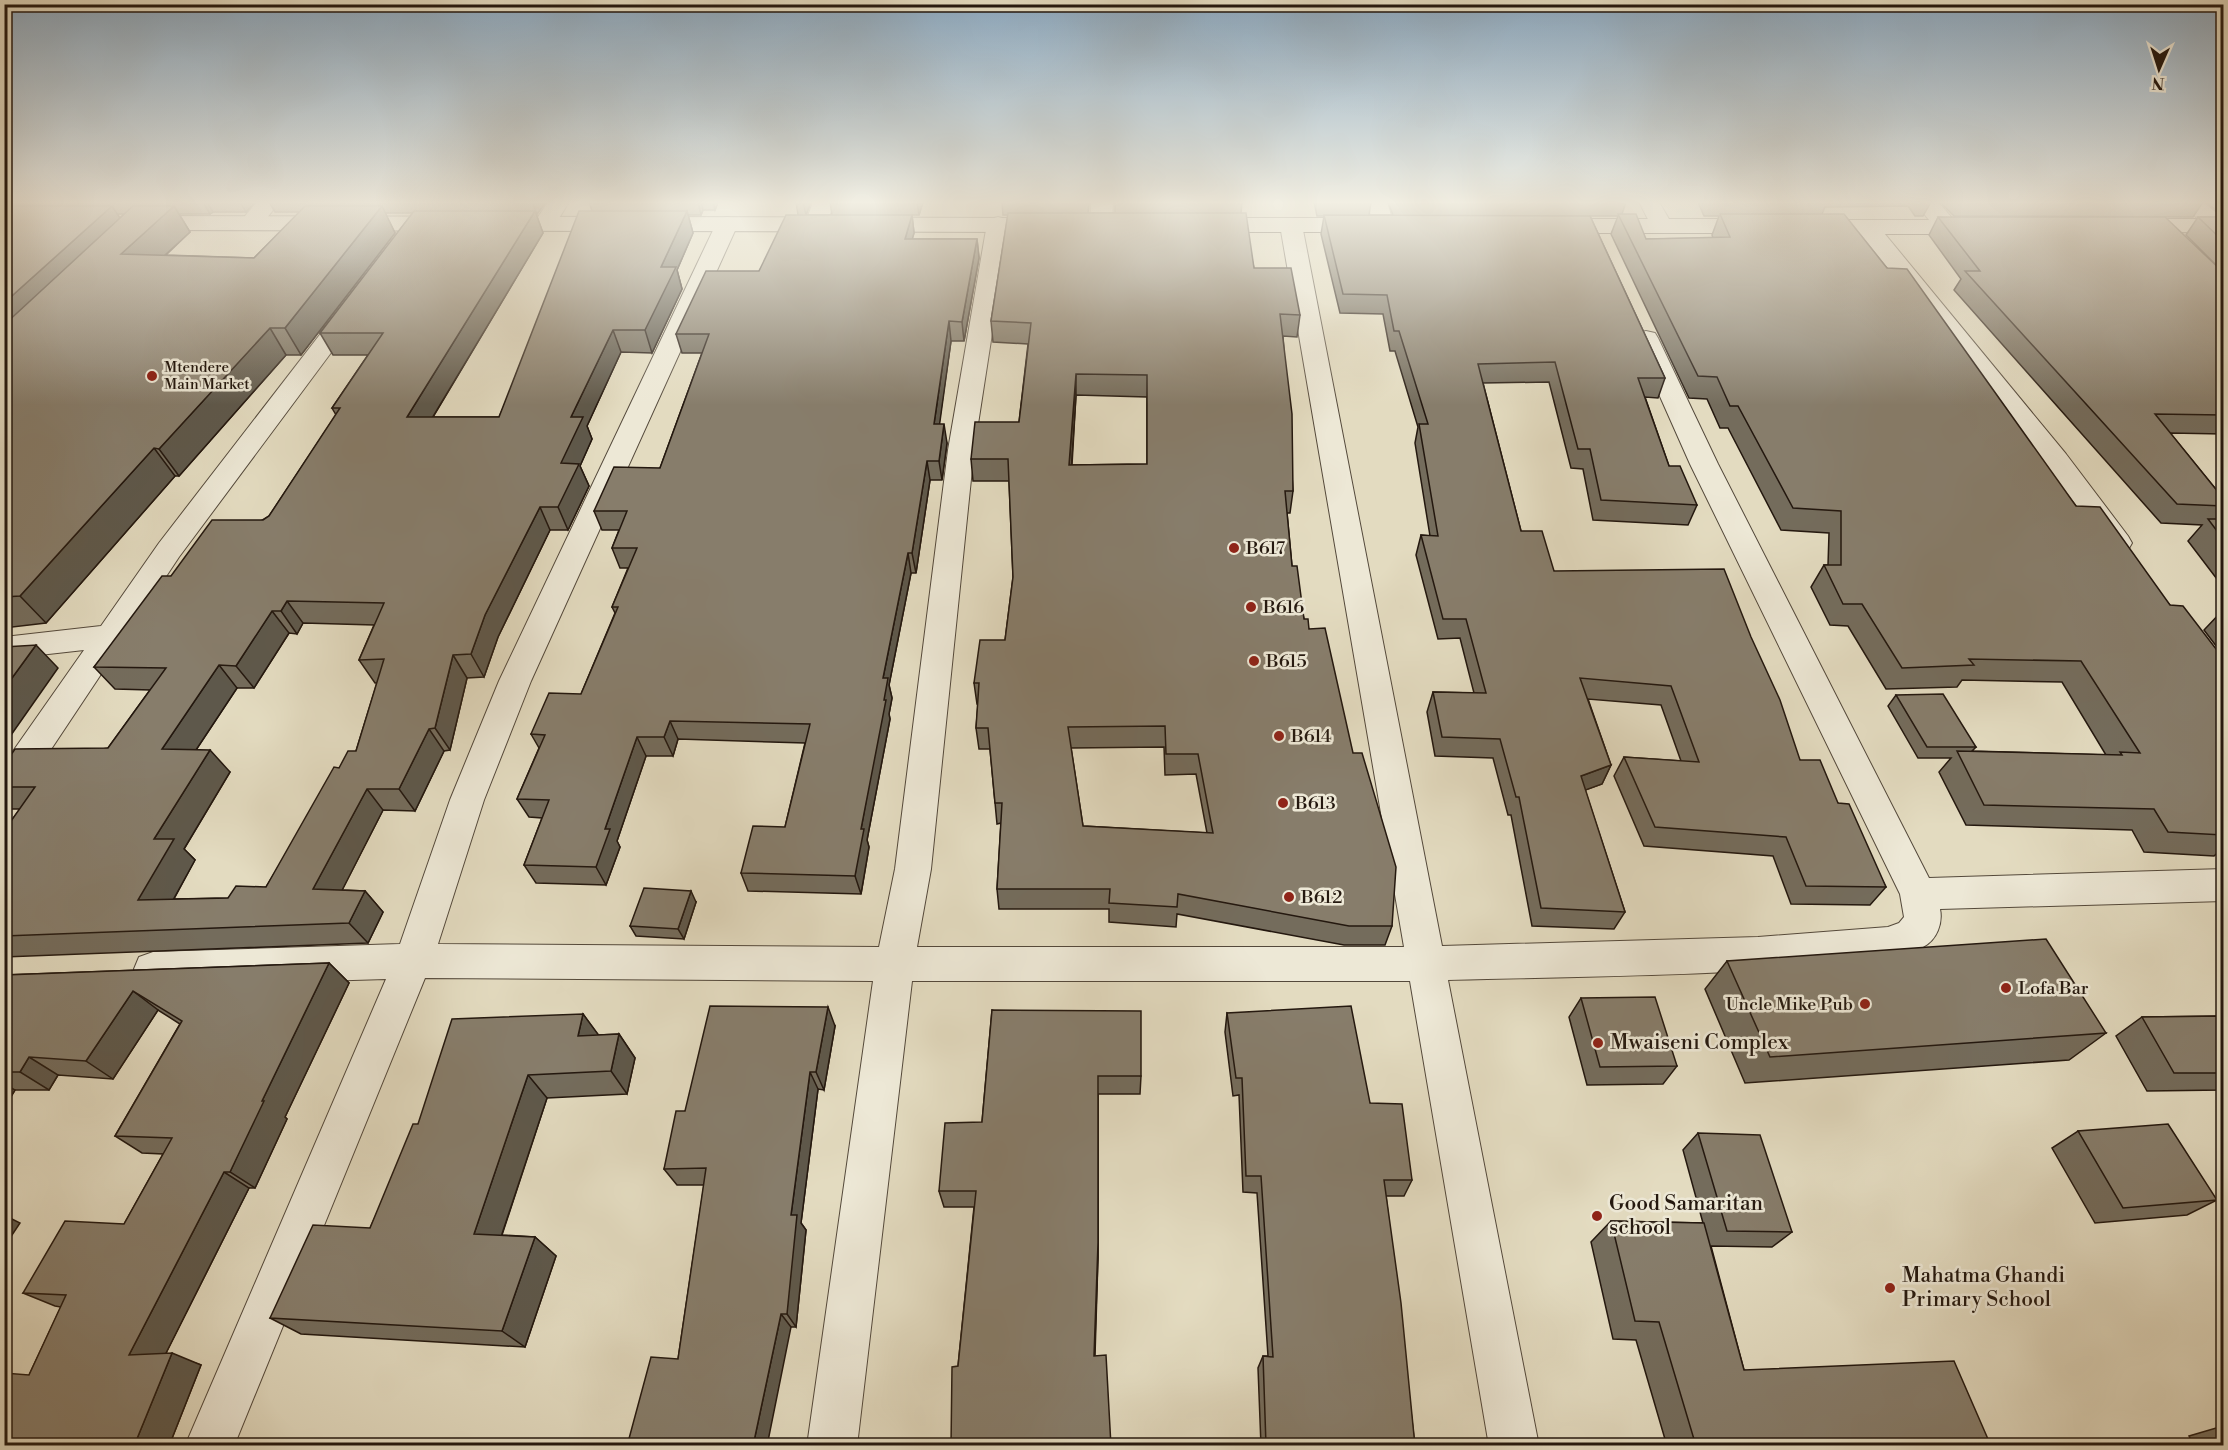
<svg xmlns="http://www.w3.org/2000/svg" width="2228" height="1450" font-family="'Libre Bodoni',serif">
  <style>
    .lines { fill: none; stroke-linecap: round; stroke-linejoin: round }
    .street-casing { stroke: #54493b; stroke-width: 2 }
    .secondary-casing { stroke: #24180f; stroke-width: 2 }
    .street { fill: #ede8d6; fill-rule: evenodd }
    .secondary { fill: #ede8d6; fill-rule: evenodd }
    .wall { fill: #746c5c; stroke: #24180f; stroke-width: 1.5; fill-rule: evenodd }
    .shaded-wall { fill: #5e584b; stroke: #24180f; stroke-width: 1.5 }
    .building { fill: #877d6b; stroke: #24180f; stroke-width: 1.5; fill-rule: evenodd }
    .poi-dot { fill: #8f2418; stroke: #ede8d6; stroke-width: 2 }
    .labels { text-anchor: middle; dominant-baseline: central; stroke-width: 5; stroke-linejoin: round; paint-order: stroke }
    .far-poi-label { font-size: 15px; fill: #24180f; stroke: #ede8d6; text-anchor: start }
    .poi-label { font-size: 18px; fill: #24180f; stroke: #ede8d6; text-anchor: start }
    .near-poi-label { font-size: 21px; fill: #24180f; stroke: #ede8d6; text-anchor: start }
  </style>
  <rect width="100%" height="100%" fill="#e3dbc0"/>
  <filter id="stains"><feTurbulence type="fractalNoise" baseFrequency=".00333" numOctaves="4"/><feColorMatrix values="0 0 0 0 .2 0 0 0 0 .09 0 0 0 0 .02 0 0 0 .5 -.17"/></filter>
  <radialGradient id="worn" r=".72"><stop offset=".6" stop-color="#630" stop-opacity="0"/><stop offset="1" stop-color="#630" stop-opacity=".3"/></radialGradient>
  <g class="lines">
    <defs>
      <g id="street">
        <path d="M257,202h22c-10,13 -19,30 -37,26l-3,-5z"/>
        <path d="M548,202h21l-16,26 -8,2 -8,-2 -3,-5z"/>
        <path d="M813,202h22l-11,27 -8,2 -8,-2 -3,-5z"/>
        <path d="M1091,202h22l-1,23 -3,5 -8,2 -8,-2 -3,-5z"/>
        <path d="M1367,202h20l7,23 -3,5 -8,2 -8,-2z"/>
        <path d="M1639,202h20l14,24 -3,5 -8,2 -8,-2z"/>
        <path d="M1917,202h21l22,25 -3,5c-18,4 -33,-16 -40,-30z"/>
        <path d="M2181,202h22l21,17v12h-14z"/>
        <path d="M727,217l8,2 3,5 -207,457 -47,119 -46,144 441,3 16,-78 53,-419 39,-226 3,-5 8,-2 8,2 3,5 -35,226 -43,419 -14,78h487l-124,-722 3,-5 8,-2 8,2 3,5 140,721 316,-9 130,-10 11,-4 5,-6 -4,-23 -210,-430 -56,-126 3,-5 9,-2 9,2 3,5 60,126 211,414 295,-9v32l-284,8c3,14 -3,31 -17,38 -34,20 -77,17 -115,20 -120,9 -240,10 -360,13l91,466h-50l-79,-465h-498l-55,465h-50l66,-465 -448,-3 -191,468h-49l201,-467 -233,7 -14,-5 -5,-12 5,-12 14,-5 247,-8 50,-144 49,-119 217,-457 3,-5z"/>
        <path d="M1867,220l8,2 191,232 62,82 4,7 -4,7 -10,3 -10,-3 -62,-84 -187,-234 -3,-5 3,-5z"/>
        <path d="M353,300l8,2 4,5 -186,250 -163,245 -12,4v-42l80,-114 -80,9v-22l97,-11 58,-83 186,-241z"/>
      </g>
      <g id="secondary">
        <path d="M140,216l912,2 8,2 3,5 -3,5 -8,2 -912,-2 -8,-2 -3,-5 3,-5z"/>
        <path d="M1202,218h165l8,2 3,5 -3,5 -8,2h-165l-8,-2 -3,-5 3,-5z"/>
        <path d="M1550,219h210l8,2 3,5 -3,5 -8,2h-210l-8,-2 -3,-5 3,-5z"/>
        <path d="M2129,219h95v14l-103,-2 -3,-5 3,-5z"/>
        <path d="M1808,220h171l8,2 3,5 -3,5 -8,2h-171l-8,-2 -3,-5 3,-5z"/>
      </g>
    </defs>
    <use href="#street" class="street-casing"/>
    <use href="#secondary" class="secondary-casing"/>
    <use href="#street" class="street"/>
    <use href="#secondary" class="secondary"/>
  </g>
  <g class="wall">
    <path d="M4,202h251l-9,10h-33l-3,2h-31l11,18 -24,23 88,3 46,-46h-25l-6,-10h277l-9,12h-1l7,19 -110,184h66l93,-206 -3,-9h129l-3,8h-12l-2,5h-13l5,18 -16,37 5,19 -30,64 -31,-1 -34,74 5,13 -12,27 9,20 -21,44h-18l-52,107 -14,40 -17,1 -17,72 -6,1 -29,60 -32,-1 -41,80 23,1 18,21 -15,31 -364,14v-126l16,-22h-16v-44l104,-17 42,-58 -35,-1 -21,-22 77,-91 98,-60 67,-101 -4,-7 36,-53h-35l-13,-22 93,-120h-28l10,20 -94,122h-15l-107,121h-4l-129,147 -42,5zM117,214h7l-4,4zM303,623l71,2 -15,35 16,23h2l-21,68 -17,17 -73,119 -38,11 -54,1 21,-39 -11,-11 46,-77 -34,-22 41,-62h17l35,-55 8,1z"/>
    <path d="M796,202h15l-5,13h26l-2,-13h93l-4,13h-7l2,18 -2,6h65l2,19 -15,83h-13l-12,83 8,19 -5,37h-12l-14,93h-5l-22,112 3,13 -3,16 1,5 -23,121 2,7 -8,47 -113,-3 -7,-18 44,-46 20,-84 -127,-4 -5,17h-27l-29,85 3,6 -14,38 -70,-2 -12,-18 18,-47 -13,-1 -12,-18 22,-51 -8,-14 50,-40 34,-81 -3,-6 16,-39h-8l-8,-20 7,-18h-17l-8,-19 66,-43 42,-115h-20l-6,-19 83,-63 39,-56z"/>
    <path d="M1002,202h87l-1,11h27v-11h127l-1,11 13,55 46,47 -3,22 -14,-1 10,155 -3,22h-3l5,53 12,53 5,10 83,297 -7,19h-41l-167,-31 -1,13 -67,-5v-13h-110l-2,-20 4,-66 -4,1 -7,-75h-11l-3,-21 2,-24h-1l-3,-21 31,-43 8,-63 -4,-96h-36l-2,-22 48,-37 9,-78 -35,-2 -2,-21 17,-106h-5zM1076,395l71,2v67l-75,1zM1164,747l1,28 31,-1 11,59 -124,-7 -12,-78z"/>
    <path d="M1314,202h57l-2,13h24l-5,-13h238l-4,12 24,25 67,-1 -1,-3 7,-19h-15l-6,-14h233l-8,14h-8l-7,-10 -83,1 -3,7 65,54 189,238 94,99 53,53v190l-9,8 -70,-4 -12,-22 -166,-5 -27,-53 12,-14h-33l-30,-52 8,-11 80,52 -4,4 134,4 -44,-73 -100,-2 -5,7 -71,2 -38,-63 -18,-1 -19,-38 13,-22h4l1,-32 -48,-3 -53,-102h-8l-13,-29 -18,-1 -78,-164 7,-18h-28l75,162 -7,20 -13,-1 24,69 28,39 -9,20 -95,-5 -10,-51 -12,-1 -22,-86 -66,1 38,148 33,40 246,189 38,43 48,84 -16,18 -79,-1 -18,-48 -129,-10 -30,-70 10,-19 57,4 -20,-56 -73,-6 23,66 -9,19 -17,6 40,122 -11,17 -82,-3 -21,-111h-3l-15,-57 -58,-2 -8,-44 6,-20 41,1 -14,-55 -22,1 -22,-84 5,-20 9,1 -15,-93 3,-16 -23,-76h-5l-7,-37 -43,-1 -19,-79 3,-18h-7z"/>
    <path d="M1940,202h263l-10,15 -239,-1z"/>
    <path d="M2206,202h17v14z"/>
    <path d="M1938,217l285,55v162l-53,-1 53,65v15l-5,6h5v68l-35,-46 14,-16 -41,-2 -207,-233 7,-11 -32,-44z"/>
    <path d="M2198,217h25v55l-37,-37z"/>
    <path d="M2223,610v45l-19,-25z"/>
    <path d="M696,902l-12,37 -48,-3 -6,-10z"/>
    <path d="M1727,961l379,72 -37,27 -324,23 -40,-94z"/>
    <path d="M329,963l20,20 -64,134 2,2 -32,69h-6l-83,165 35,12 -32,81h-165l25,-71 32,-68 -6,-1 -32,-13 101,-69 39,-70 -21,-1 -27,-17 65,-112 -22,-14 -45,69 -55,-4 -9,15h-34l-11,18v-133z"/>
    <path d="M1581,998l96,68 -14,18 -76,1 -18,-68z"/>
    <path d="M992,1010l149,66 -1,18h-42v163l-3,99 -137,10 16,-159h-30l-5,-16 43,-69z"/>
    <path d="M1227,1013l143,90 42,77 -8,16h-18l29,250h-154l-3,-78 5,-12h5l-11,-163 -14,-1 -4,-97 -6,1 -8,-64z"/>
    <path d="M583,1014l15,21 21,-1 16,24 -8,36 -80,4 -45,137 33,2 21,19 -31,91 -224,-13 -31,-16 100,-90 48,-104z"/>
    <path d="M2223,1016v74l-76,1 -31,-55 26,-19z"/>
    <path d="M835,1026l-11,64 -6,-1 -17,134 5,7 -10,97h-5l-113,32 26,-174h-27l-13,-16 21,-58z"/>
    <path d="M2078,1131l139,69 -30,15 -92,8 -43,-75z"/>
    <path d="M1698,1133l94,99 -20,15 -61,-1 33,124 247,76h-324l-31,-106 -23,-1 -22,-97 20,-21 92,2 -20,-73z"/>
    <path d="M2223,1426v20h-29l-5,-10z"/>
  </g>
  <g class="shaded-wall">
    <path d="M203,202h4l6,10 -3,2z"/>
    <path d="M240,202h15l-9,10z"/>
    <path d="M532,202h14l-9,12z"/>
    <path d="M698,202h3l2,8 -2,5z"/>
    <path d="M713,202h5l-3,8z"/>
    <path d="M803,202h8l-5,13z"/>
    <path d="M917,202h6l-4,13z"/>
    <path d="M112,206l17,26 -125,118v-47z"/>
    <path d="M174,206l16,26 -52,48 -17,-26z"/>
    <path d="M382,206l13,27 -94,122 -16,-27z"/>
    <path d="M535,211l8,22 -124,207 -12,-23z"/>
    <path d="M687,211l6,22 -16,37 5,19 -30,64 -7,-23 16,-63z"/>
    <path d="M912,215l2,18 -7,25 -2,-19z"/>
    <path d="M977,239l2,19 -15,83 -2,-19z"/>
    <path d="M949,321l2,20 -14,102 -3,-19z"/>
    <path d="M270,328l16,27 -107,121 -20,-27z"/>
    <path d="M613,330l8,22 -34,74 5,13 -12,27 9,20 -21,44 -10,-23 3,-44 10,-46z"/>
    <path d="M1076,374v21l-6,92 -1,-22z"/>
    <path d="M944,424l3,19 -5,37 -3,-19z"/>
    <path d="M154,448l21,28 -129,147 -26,-27z"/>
    <path d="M927,461l3,19 -14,93 -4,-20z"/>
    <path d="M540,507l10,23 -52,107 -14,40 -13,-23 14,-39z"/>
    <path d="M908,553l3,20 -22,112 3,13 -3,16 1,5 -23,121 2,7 -8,47 -6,-18 6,-47 23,-129 -1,-22z"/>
    <path d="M287,601l16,22 -6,11 -16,-23z"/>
    <path d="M272,611l17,22 -35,55 -18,-22z"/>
    <path d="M36,645l22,23 -54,77v-56z"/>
    <path d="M453,655l14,23 -17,72 -15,-22z"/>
    <path d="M219,665l18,23 -55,83 -20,-22z"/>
    <path d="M670,721l8,18 -5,17 -9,-19z"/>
    <path d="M429,729l15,22 -29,60 -16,-22z"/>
    <path d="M637,737l9,19 -29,85 3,6 -14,38 -10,-18 9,-38z"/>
    <path d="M210,750l20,22 -46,77 11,11 -33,60 -24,-20 16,-61z"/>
    <path d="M1611,765l-9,19 -30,11 9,-19z"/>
    <path d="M367,789l16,21 -51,100 -19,-21z"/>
    <path d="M365,891l18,21 -15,31 -19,-20z"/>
    <path d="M691,891l5,11 -12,37 -6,-10z"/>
    <path d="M329,963l20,20 -64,134 2,2 -32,69 -25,-16 32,-71z"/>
    <path d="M133,991l25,19 -45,69 -27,-18z"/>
    <path d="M828,1007l7,19 -11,64 -8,-18z"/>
    <path d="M583,1014l17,23 -22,-1z"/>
    <path d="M619,1034l16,24 -8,36 -16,-23z"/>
    <path d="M29,1057l29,18 -9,15 -29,-18z"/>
    <path d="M810,1072l8,17 -17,134 5,7 -10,97 -9,-13 4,-99z"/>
    <path d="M528,1075l19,23 -51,154 -22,-18z"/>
    <path d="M4,1084l11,6 -11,18z"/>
    <path d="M1098,1094v163l-4,111v-12z"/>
    <path d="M224,1172l25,16 -90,179 -30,-12z"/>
    <path d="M4,1215l16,8 -16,24z"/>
    <path d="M535,1237l21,19 -31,91 -23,-16z"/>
    <path d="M781,1314l10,13 -24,119h-14z"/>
    <path d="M172,1353l29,12 -32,81h-35z"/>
  </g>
  <g class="building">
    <path d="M4,206h108l-108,97z"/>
    <path d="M133,206h41l-53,48 133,4 51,-52h77l-97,122h-15l-111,121 -5,-1 -134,148 -16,1v-272z"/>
    <path d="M414,211h121l-128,206h92l80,-206h108l-26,56h15l-31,63h-32l-42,87h12l-22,46 18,1 -21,43h-18l-55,108 -14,39 -18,1 -18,73 -6,1 -30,60h-32l-54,100 52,2 -16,32 -345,13v-105l31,-44h-31v-22l11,-16 93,-1 58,-80 -72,-1 68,-91h9l41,-56h51l6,-4 71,-108h-8l51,-75h-63zM287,601l97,2 -25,57 25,-1 -28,92h-8l-9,17 -5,-1 -68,120 -30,-1 -8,12 -90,2 36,-61h-20l56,-89 -48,-1 57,-84 17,1 36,-55h9z"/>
    <path d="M1008,213h238l8,55h37l9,47 -20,-1 12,100 1,77h-8l7,75h5l7,53h4l1,10 16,-1 28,125h9l34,114 -4,59h-43l-171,-32 -1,13 -68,-4 1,-14h-113l5,-86h-7l-7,-75h-12l3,-45h-5l6,-43h25l8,-63 -5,-118h-37l4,-37h44l12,-99 -40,-2zM1076,374l71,1v89l-78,1zM1165,726l1,28h32l15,79 -130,-7 -15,-99z"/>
    <path d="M1618,214h18l10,25 84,-2 -10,-23h124l43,54 20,1 169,237 24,1 70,98 13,1 40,52v177l-55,-3 -14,-23 -170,-4 -27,-54 165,4 -2,-3 20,1 -59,-92 -112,-2 5,6 -72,3 -40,-64h-19l-19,-39h17v-54l-48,-3 -55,-102h-8l-13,-29 -19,-1z"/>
    <path d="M786,215h126l-7,24h72l-15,83 -13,-1 -15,103h10l-5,37h-12l-15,92h-4l-25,125h5l-4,22h2l-25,129h3l-9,47 -114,-3 12,-47 32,1 25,-103 -140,-3 -6,16h-27l-32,92h5l-14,38 -72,-2 25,-65 -32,-1 28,-64 -14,-1 18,-41 32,1 37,-87h-6l25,-59h-25l15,-37h-33l20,-44 46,1 49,-134h-33l30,-63h53z"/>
    <path d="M1324,215l266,1 75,162h-27l31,88h11l17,39 -96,-5 -11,-51h-12l-23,-87 -77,2 43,167h21l12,40 170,-2 27,68 29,63 20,60h20l18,43 11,1 37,83 -80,-1 -20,-49 -131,-10 -31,-70 75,5 -28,-76 -91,-8 31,87 -30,11 44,136 -84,-4 -22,-111h-3l-16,-58 -58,-2 -9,-45 53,1 -20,-74h-23l-22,-84 17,1 -19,-112h9l-29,-93h-5l-7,-36 -44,-1z"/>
    <path d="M1938,217h227l58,55v143l-68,-1 68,84v8l-46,-2 -212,-233h15z"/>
    <path d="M2198,217h25v24z"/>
    <path d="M2208,519h15v20z"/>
    <path d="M36,645l-32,44v-42z"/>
    <path d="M1943,694l33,53h-49l-31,-52z"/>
    <path d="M644,888l47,3 -13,38 -48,-3z"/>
    <path d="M2046,939l60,94 -336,24 -43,-96z"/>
    <path d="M329,963l-67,138h2l-34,71h-6l-95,183 43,-2 -38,93h-130v-73l25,2 37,-80 -43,-2 42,-72 59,3 48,-86 -57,-2 67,-115 -49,-30 -47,70 -57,-4 -9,15h-16v-97z"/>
    <path d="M1655,997l22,69 -77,1 -19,-69z"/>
    <path d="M710,1006l118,1 -12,65h-6l-19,143h6l-10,99h-6l-28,132h-126l24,-89 27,2 28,-191 -42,1 12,-58h9z"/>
    <path d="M1351,1006l19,97 32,1 10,76h-28l17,123 14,143h-131l-18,-1 -3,-89 10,1 -12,-181h-15l-4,-98h-6l-9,-65z"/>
    <path d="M992,1010l149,1v65h-43v167l-4,113 12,-1 5,91h-160l1,-79 6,-1 18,-175h-37l6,-68 37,-1z"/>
    <path d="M583,1014l-5,22 41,-2 -8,37 -83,4 -54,159 61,3 -33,94 -232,-13 43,-93 57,3 43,-104h5l34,-105z"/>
    <path d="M2223,1016v57h-49l-32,-56z"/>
    <path d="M2168,1124l49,76 -94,8 -45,-77z"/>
    <path d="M1698,1133l62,2 32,97 -65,-1z"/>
    <path d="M1611,1221l93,2 40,147 210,-9 37,85h-295l-37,-124 -24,-1z"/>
  </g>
  <linearGradient id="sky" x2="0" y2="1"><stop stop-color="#8ca9c0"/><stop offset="0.5" stop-color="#f2efe3"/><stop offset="1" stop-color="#f2efe3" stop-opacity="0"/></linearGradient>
  <rect width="2228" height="405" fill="url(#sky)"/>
  <g class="poi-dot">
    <circle cx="152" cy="376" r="6"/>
    <circle cx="1234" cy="548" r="6"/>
    <circle cx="1251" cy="607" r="6"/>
    <circle cx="1254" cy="661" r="6"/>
    <circle cx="1279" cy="736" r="6"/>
    <circle cx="1283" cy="803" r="6"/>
    <circle cx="1289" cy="897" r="6"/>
    <circle cx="2006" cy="988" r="6"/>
    <circle cx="1865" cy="1004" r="6"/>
    <circle cx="1598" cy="1043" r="6"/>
    <circle cx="1597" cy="1216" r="6"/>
    <circle cx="1890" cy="1288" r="6"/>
  </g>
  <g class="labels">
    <g class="far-poi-label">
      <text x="164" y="367">Mtendere<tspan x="164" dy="17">Main Market</tspan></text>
    </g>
    <g class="poi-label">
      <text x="1246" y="548">B617</text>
      <text x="1263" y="607">B616</text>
      <text x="1266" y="661">B615</text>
      <text x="1291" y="736">B614</text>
      <text x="1295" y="803">B613</text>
      <text x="1301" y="897">B612</text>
      <text x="2018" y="988">Lofa Bar</text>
      <text x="1853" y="1004" text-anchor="end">Uncle Mike Pub</text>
    </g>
    <g class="near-poi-label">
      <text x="1610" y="1043">Mwaiseni Complex</text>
      <text x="1609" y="1204">Good Samaritan<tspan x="1609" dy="24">school</tspan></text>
      <text x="1902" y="1276">Mahatma Ghandi<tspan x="1902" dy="24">Primary School</tspan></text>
    </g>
  </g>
  <rect width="2228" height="1450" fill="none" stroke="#e3dbc0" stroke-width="24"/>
  <rect x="6" y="6" width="2216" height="1438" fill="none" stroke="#24180f" stroke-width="3"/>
  <rect x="12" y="12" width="2204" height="1426" fill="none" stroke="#24180f" stroke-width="1.5"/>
  <g transform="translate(2159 69) rotate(183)" stroke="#ede8d6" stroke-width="4.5" paint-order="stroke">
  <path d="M0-4.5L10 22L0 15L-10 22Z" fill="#24180f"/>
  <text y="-9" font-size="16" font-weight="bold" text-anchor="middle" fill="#24180f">N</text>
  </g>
  <rect width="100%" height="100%" filter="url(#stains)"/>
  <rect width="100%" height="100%" fill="url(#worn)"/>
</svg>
